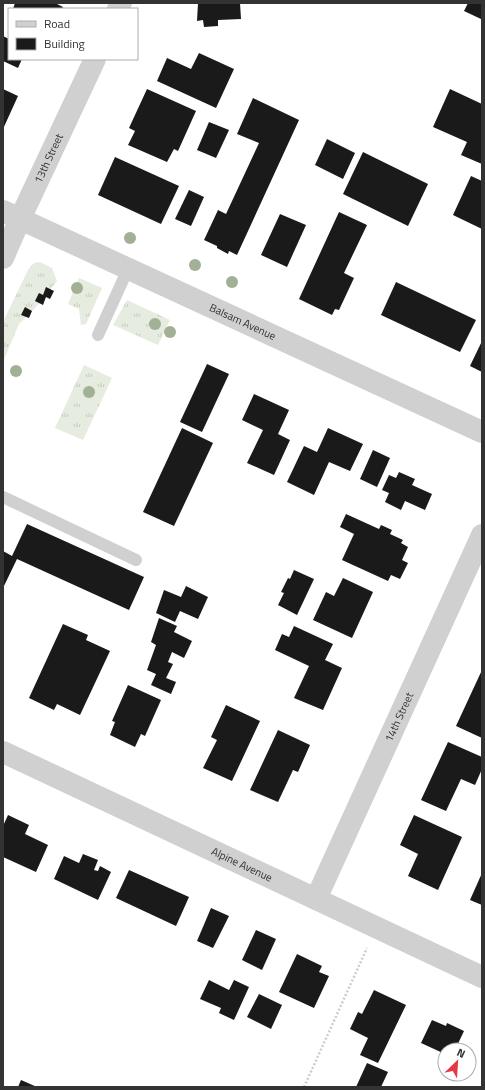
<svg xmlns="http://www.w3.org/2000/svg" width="485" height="1090" font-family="'Titillium Web',sans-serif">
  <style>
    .grass { fill: url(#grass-tufts) }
    .building { fill: #1a1a1a }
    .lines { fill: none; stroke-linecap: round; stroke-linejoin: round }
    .path { stroke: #cdcdcd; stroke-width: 2.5; stroke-dasharray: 2 2; stroke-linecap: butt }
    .service { stroke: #d0d0d0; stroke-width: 12 }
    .minor { stroke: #d0d0d0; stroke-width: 22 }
    .tertiary { stroke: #d0d0d0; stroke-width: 22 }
    .tree { fill: #a2b095 }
    .labels { text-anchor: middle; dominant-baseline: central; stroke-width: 4; stroke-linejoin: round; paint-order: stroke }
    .street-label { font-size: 11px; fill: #333; stroke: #fff }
  </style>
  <defs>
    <pattern id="grass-tufts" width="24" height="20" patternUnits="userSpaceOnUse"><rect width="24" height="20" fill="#e6ecdf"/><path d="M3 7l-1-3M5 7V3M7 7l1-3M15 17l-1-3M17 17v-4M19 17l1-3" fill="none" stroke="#c6cbc0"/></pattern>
  </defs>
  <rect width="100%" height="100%" fill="#fff"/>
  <g class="grass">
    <path d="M40,262l12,6 5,13 -21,26 -17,17 -16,38v-40l25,-52 6,-7z"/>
    <path d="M79,278l23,10 -16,36 -5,1 -2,-16 -11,-5z"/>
    <path d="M127,300l43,20 -12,25 -45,-20z"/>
    <path d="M84,365l28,13 -29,62 -28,-12z"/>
  </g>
  <g class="building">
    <path d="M15,3h40l8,4 -1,2h-49z"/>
    <path d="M198,3h42l1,16 -23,1v6l-14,1 -1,-7 -6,1z"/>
    <path d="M468,3h14l-1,16 -17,-8z"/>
    <path d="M3,36l6,3v20h13l-4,9 -15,-7z"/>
    <path d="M199,53l35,16 -18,39 -59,-27 10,-23 24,11z"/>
    <path d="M3,89l15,7 -15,33z"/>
    <path d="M147,89l49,22 -18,40 -4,-2 -7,13 -39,-17 7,-14 -6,-3z"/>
    <path d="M450,89l32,15v60l-21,-9 6,-13 -34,-15z"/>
    <path d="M253,98l46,22 -62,135 -8,-4 -1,3 -11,-6v-2l-13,-6 14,-30 8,4 33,-71 -22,-9z"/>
    <path d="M209,122l20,8 -13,28 -19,-8z"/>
    <path d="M327,139l28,14 -12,26 -28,-14z"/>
    <path d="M363,152l65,32 -20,42 -65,-32z"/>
    <path d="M115,157l64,29 -18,38 -63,-29z"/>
    <path d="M471,176l11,5v48l-29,-14z"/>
    <path d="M189,190l15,7 -13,29 -16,-7z"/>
    <path d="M339,212l28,13 -23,48 10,5 -15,32 -4,-1 -3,6 -33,-16z"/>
    <path d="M280,214l26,11 -19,42 -26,-12z"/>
    <path d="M396,282l80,38 -16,32 -79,-37z"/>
    <path d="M46,287l8,4 -4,8 -4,-2 -3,8 -8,-4 4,-8 4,2z"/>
    <path d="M25,307l7,4 -3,7 -8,-3z"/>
    <path d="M482,341v31l-12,-6z"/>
    <path d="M207,364l22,10 -27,58 -22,-10z"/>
    <path d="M254,394l35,16 -11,24 12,6 -16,35 -27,-12 16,-33 -21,-10z"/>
    <path d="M182,428l31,15 -39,83 -31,-14z"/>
    <path d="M328,428l35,16 -13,27 -21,-9 -15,33 -27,-13 17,-36 13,6z"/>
    <path d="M373,450l17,8 -13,29 -17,-8z"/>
    <path d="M399,472l16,7 -3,6 20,9 -7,16 -20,-9 -4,9 -16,-8 4,-9 -7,-3 7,-15 7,3z"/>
    <path d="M346,514l33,15 2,-4 11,5 -2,4 13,6 -2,3 7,4 -6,13 6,3 -8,16 -9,-4 -3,6 -46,-21 12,-26 -14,-7z"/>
    <path d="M27,524l117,53 -15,33 -112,-51 -14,29v-37l9,5z"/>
    <path d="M294,570l20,9 -17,36 -19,-10 6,-12 -3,-1 7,-14 2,1z"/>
    <path d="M343,578l30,14 -21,46 -39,-18 13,-28 8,4z"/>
    <path d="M186,586l22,11 -10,22 -18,-8 -5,11 -19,-9 8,-23 17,7z"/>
    <path d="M159,618l18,8 -3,6 18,9 -8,17 -12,-6 -4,10 5,2 -7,14 10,4 -5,12 -20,-9 5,-11 -9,-4 9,-25 -5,-3z"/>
    <path d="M63,624l25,11 -2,5 24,11 -30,64 -23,-11 -3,6 -25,-12z"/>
    <path d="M294,626l39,18 -8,16 17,8 -19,42 -29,-12 15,-32 -34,-16 7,-16 7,3z"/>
    <path d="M482,670v68l-26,-12z"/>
    <path d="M128,685l33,15 -16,36 -4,-2 -6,13 -25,-12 5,-13 -3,-1z"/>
    <path d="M226,705l34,16 -28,60 -29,-13 14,-28 -6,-3z"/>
    <path d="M278,730l32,15 -12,27 -5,-2 -15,32 -28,-12z"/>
    <path d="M448,742l34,15v12l-7,16 -14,-6 -15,32 -25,-11z"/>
    <path d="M8,815l21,10 -4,9 23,11 -12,27 -33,-15v-31z"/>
    <path d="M414,815l48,22 -24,53 -30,-14 10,-22 -18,-9z"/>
    <path d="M83,854l15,6 -4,10 4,1 2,-5 11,6 -13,28 -44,-21 10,-23 15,7z"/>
    <path d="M129,870l60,27 -13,29 -60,-28z"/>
    <path d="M482,873v32l-12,-5z"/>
    <path d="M211,908l18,8 -16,32 -16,-7z"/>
    <path d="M256,930l20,9 -14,31 -20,-10z"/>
    <path d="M297,954l25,12 -3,6 10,4 -15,32 -35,-16z"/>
    <path d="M209,980l20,10 5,-10 15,7 -15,33 -15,-7 2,-5 -21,-9z"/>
    <path d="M374,990l32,15 -28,58 -18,-8 8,-17 -18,-9 8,-17 4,2z"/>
    <path d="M259,994l23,11 -11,24 -24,-12z"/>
    <path d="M432,1020l14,6 1,-3 17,8 -9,19h-10v4l-24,-11z"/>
    <path d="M367,1063l21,9 -7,15h-25z"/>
    <path d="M21,1080l16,7h-19z"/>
  </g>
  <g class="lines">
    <path class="path" d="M304,1087l63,-139"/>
    <g class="service">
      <path d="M98,335l30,-66"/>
      <path d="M3,497l133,63"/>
    </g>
    <g class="minor">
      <path d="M118,9l3,-6"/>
      <path id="s1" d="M20,219l75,-160"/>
      <path id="s2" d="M3,752l479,225"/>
      <path id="s3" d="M316,899l166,-364"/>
    </g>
    <g class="tertiary">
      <path id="s4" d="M3,211l479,221"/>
      <path d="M3,258l17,-39"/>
    </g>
  </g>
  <g class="tree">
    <circle cx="130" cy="238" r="6"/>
    <circle cx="195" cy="265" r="6"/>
    <circle cx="232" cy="282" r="6"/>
    <circle cx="77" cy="288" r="6"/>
    <circle cx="155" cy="324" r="6"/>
    <circle cx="170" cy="332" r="6"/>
    <circle cx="16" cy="371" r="6"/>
    <circle cx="89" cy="392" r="6"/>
  </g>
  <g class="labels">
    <g class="street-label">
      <text stroke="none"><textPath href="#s1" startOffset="67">13th Street</textPath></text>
      <text stroke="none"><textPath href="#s4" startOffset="264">Balsam Avenue</textPath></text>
      <text stroke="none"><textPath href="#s3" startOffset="200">14th Street</textPath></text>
      <text stroke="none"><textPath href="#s2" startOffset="264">Alpine Avenue</textPath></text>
    </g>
  </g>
  <rect width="485" height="1090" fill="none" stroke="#333333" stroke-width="8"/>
  <rect x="8" y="8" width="130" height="52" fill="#ffffff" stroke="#adadad"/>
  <rect x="16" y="21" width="20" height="6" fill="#d0d0d0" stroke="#adadad"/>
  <text x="44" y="28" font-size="12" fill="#333333">Road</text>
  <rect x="16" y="38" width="20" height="12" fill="#1a1a1a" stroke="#adadad"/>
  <text x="44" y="48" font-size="12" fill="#333333">Building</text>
  <g transform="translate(457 1062) rotate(25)"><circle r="19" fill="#ffffff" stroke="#adadad"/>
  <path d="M0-3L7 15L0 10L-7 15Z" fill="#e63946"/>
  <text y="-6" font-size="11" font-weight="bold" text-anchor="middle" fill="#333333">N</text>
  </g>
</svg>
